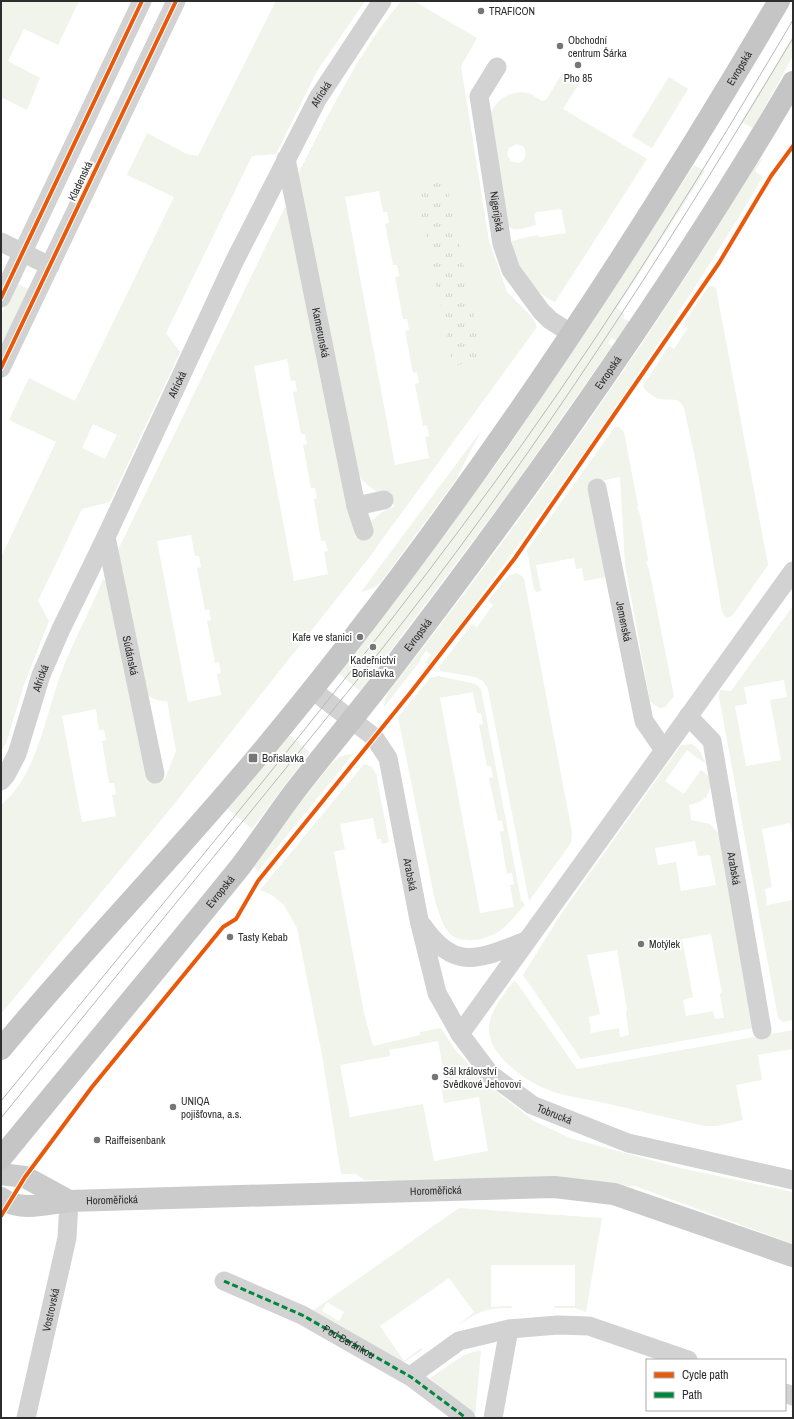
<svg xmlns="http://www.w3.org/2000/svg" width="794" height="1419" font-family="'Archivo Narrow',sans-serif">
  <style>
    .grass { fill: #f0f4eb; fill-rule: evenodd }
    .park { fill: url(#park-tufts) }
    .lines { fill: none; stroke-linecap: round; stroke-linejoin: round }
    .street { stroke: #d2d2d2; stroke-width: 19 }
    .secondary { stroke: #cbcbcb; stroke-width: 22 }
    .primary { stroke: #c5c5c5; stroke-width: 22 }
    .tram { stroke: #b9b9b9; stroke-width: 1 }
    .quiet { stroke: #00873e; stroke-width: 3; stroke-dasharray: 6 3; stroke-linecap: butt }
    .cycleway-casing { stroke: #fff; stroke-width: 6 }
    .cycleway { stroke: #e8590c; stroke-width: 4 }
    .poi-dot { fill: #767676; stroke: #fff; stroke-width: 1.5 }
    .labels { text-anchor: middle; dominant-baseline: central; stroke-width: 4; stroke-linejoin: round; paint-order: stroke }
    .poi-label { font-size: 11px; fill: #2d2d2d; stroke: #fff; text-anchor: start }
    .street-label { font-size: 11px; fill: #2d2d2d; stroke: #fff }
  </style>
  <defs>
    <pattern id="park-tufts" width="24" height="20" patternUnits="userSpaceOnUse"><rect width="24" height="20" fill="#f0f4eb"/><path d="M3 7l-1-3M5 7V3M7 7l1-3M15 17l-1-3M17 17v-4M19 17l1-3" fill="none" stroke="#ced2ca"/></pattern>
  </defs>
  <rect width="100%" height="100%" fill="#fff"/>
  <g class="grass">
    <path d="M1,1h78l-21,44 -34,-16 -16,32 32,17 -13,32 -26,-13z"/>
    <path d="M276,1h89l-48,70 -41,83 -24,2 -86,177 14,19 -70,150 -28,7 -44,92 11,20 -25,64 -18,58 -5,9v-195l55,-115 -47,-22 20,-42 46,23 99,-204 -47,-22 20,-42 40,21 11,2zM93,424l24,11 -12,24 -23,-11z"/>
    <path d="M401,1h13l63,37 -16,28 28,175 18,51 25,25 5,10 -169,232 -193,244 -174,211v-209c37,-30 45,-94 62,-137 12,-30 28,-59 40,-89l4,3 44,199 14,-2 11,-28 -9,-50c-11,0 -16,-2 -23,-10l-27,-139 168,-345 9,11 61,319h3c12,-12 19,-26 36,-30l-4,-15 -12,1 -16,-13 -9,-17 -56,-287 31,-61 28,-50 21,-33zM379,191l4,21h4l2,11 -4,1 8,41h4l2,11 -4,1 8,42h4l2,11 -4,1 8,42 4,-1 2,11 -4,1 8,42 4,-1 2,11 -4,1 4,21 -34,7 -50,-268zM287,359l4,22 4,-1 2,11 -4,1 8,42h4l2,10 -4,1 8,43h4l2,10 -3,1 7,42h4l3,10 -4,1 4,22 -34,7 -40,-215zM191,535l4,21h4l2,11 -4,1 8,42 4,-1 2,11 -4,1 8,42 4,-1 2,11 -4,1 4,21 -33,7 -31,-161zM96,709l3,21h5l2,10 -4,1 7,42h5l2,11 -4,1 4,21 -34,6 -20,-106z"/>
    <path d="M793,36v20l-40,72 -12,-6z"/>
    <path d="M563,72l17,10 -17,27 84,50 -92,143c-21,-9 -44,-38 -43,-61l25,-6 3,2 26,-4 -5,-24 -25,3 -2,2 2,11c-10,2 -23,9 -29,-1l-17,-108c4,-16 22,-27 38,-23 5,2 10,5 14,8l4,-1zM517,144l7,3c3,7 2,13 -5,16l-8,-2 -4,-6 2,-7z"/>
    <path d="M669,77l19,12 -36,59 -20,-12z"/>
    <path d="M760,159h2l-7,12 8,6c-103,173 -220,337 -341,498l-2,-1 7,-10 -2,-1 6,-8 -5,-4 -6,8 1,1 -37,47 1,-8 5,-9c133,-169 258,-348 370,-531z"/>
    <path d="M694,165l11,6 -88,137 8,6 -2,4 7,4 -13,19 -5,-3 -4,5 4,3 -106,151 -146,194 -22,-18 160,-211 93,-138z"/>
    <path d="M16,283l14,7 -29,62v-36z"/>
    <path d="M712,286l4,2 52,277 -36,51 -6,2 -4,-6 -25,-144 -13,-60c-5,-12 -14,-7 -24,-9 -6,-1 -15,-8 -17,-13l26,-40 5,3 14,-21 -5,-4 25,-37z"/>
    <path d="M615,427h4l5,5 14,74 -1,2 3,6 8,46 -2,3 3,6 25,127 -9,11 -6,1 -9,-7 -25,-137 -5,-87 -30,6 -3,4 21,67 5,22 -29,5 -2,-13 -6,1 -2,-11 -38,7 5,26 -4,1 -3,-2 -7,-40z"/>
    <path d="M481,431l-26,50 -74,101 -8,6 -12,4z"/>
    <path d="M516,573l6,3 2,3 48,253 -1,11 -42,58 -41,-212 -5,-8 -8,-4 -35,-6 -1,-4 33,-43 5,3 16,-22 -5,-4 20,-25z"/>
    <path d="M793,606v233l-3,-16 -28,6 10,58 -7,2 2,16 25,-5 1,4v116l-10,2 -5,-4 -59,-321 1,-7 11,1zM784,680l3,17 -17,3 11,60 -35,6 -11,-60 12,-2 -3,-17z"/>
    <path d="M438,676l38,8 5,5 40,211 4,5c-8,8 -15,18 -24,25 -11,9 -38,15 -50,5 -9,-8 -12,-24 -16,-34l-37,-184 32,-39zM473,692l4,21h4l2,11 -4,1 8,41h4l2,11 -4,1 9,43 4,-1 2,11 -4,1 7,42 5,-1 2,11 -4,1 4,22 -34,6 -40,-215z"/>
    <path d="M289,735l21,17 -58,77 -25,-21z"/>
    <path d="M692,744l7,6 7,14 -19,-14 -22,31 19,13 17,-24 11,9c-4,18 -4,21 -23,26l2,15 19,4 16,18 28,186 -173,31 -58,-84 38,-61 120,-169zM695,841l3,15 12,-1 6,30 -35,6 -5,-29 -18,3 -3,-17zM711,934l11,59 -2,1 4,24 -9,1 -2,-8 -27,5 -3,-16 10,-3 -11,-58zM617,950l10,59 -1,4 3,22 -9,2 -1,-9 -28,5 -2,-16 11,-3 -13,-59z"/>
    <path d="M354,753l-96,118 -4,-4 25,-37 53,-67 7,-6z"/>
    <path d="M364,764l8,3 4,7 13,68 -7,2 -1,-5h-4l-4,-21 -33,6 5,25 -11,3 30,161 9,33 47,-11v-3l21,-4 15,23 31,33 47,37 36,17 110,30 113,24v52l-158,-58 -271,-6 -8,-6h-15l-19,-119 -25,-127 -13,-23 -12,-10 -12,-5zM438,1041l7,38 -5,1 4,23 35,-6 9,54 -54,10 -11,-57 -73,13 -10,-52 50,-9 -1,-6z"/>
    <path d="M514,981l3,2 60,86 216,-39v19l-35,6 4,25 -26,5 7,35 -26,6h-13c-35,-8 -69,-16 -104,-24 -20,-4 -43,-7 -61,-16 -20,-10 -48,-32 -50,-54 -1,-19 14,-37 25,-51z"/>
    <path d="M459,1208l143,10 -16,94 -11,-4h-21v-2h21v-41h-84v42l20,-1 1,2c-26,0 -33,3 -55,18l17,-14 -25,-34 -69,48 24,35 17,-13 1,2 -19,13 -92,-51zM327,1302l17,10 -5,9 -17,-10z"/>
    <path d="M481,1350l-6,68h-4l-41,-40 34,-23z"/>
  </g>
  <path class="park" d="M446,181l37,179 -30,6 -37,-178z"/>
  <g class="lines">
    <g class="street">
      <path id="s1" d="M497,67l-18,29 23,148 9,26 30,41 9,9 22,14"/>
      <path id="s2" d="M286,159l58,288 12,59 8,25"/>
      <path d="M1,242l49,24"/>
      <path d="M1,298l141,-297"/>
      <path d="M1,368l175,-367"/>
      <path id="s3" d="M597,488l47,233 20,29"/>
      <path d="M356,506l28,-6"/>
      <path id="s4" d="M106,537l49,237"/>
      <path id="s5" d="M311,689l63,48 14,21 31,162 18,73 23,41 30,40 42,31 96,38 165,37"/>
      <path id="s6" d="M688,716l24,25 50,289"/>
      <path id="s7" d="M1,781l5,-6 11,-21 24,-79 20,-46 45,-92 129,-277 83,-162 64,-97"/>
      <path d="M423,926c32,47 58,32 103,15"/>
      <path d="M460,1034l333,-463"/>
      <path d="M224,1281l78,34 109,62 55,41"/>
      <path d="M416,1372l43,-31 50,-12 49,-4 31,1 99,34"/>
      <path d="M785,1393l8,3"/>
      <path id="s8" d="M26,1418l41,-180 2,-37"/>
      <path d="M493,1418l16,-89"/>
    </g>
    <g class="secondary">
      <path d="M1,1174l24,3 44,24"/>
      <path id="s9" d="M1,1198c18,14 46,6 68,3l485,-14 60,7 179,62"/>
    </g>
    <g class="primary">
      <path id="s10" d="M1,1049c81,-98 170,-189 252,-287 198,-236 370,-495 526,-761"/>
      <path id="s11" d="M1,1158c79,-97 160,-193 239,-291 19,-25 36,-51 55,-76 30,-39 62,-77 92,-116 146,-190 285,-386 406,-593"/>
    </g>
    <g class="tram">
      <path d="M1,1101c176,-216 357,-428 520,-655 98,-137 186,-281 272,-426"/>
      <path d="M1,1118c85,-105 170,-209 255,-313 60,-74 120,-147 177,-222 131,-173 248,-358 360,-545"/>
    </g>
    <path class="quiet" id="s12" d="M224,1281l78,34 109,62 55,41"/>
    <defs>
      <g id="cycleway">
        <path d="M1,298l141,-297"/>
        <path d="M1,368l175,-367"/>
        <path d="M1,1216l24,-39 67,-90 131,-160 13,-8 22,-38 153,-189 104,-134 204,-295 52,-87 22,-30"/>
      </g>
    </defs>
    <use href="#cycleway" class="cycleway-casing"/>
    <use href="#cycleway" class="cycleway"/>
  </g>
  <g class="poi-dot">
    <circle cx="481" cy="11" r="4"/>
    <circle cx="560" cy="46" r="4"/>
    <circle cx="578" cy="65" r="4"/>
    <circle cx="360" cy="637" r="4"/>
    <circle cx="373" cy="647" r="4"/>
    <rect x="248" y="753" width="10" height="10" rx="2"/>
    <circle cx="230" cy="937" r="4"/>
    <circle cx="641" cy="944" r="4"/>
    <circle cx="435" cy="1077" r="4"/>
    <circle cx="173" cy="1107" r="4"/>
    <circle cx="97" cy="1140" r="4"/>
  </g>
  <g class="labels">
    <g class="poi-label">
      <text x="489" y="11">TRAFICON</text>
      <text x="568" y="40">Obchodní<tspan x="568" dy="13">centrum Šárka</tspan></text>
      <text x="578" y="78" text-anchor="middle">Pho 85</text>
      <text x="352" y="637" text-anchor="end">Kafe ve stanici</text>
      <text x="373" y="660" text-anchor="middle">Kadeřnictví<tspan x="373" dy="13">Bořislavka</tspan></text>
      <text x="262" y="758">Bořislavka</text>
      <text x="238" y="937">Tasty Kebab</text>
      <text x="649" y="944">Motýlek</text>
      <text x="443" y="1071">Sál království<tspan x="443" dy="13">Svědkové Jehovovi</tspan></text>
      <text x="181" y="1101">UNIQA<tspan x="181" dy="13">pojišťovna, a.s.</tspan></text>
      <text x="105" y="1140">Raiffeisenbank</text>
    </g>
    <g class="street-label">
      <text stroke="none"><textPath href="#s10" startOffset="1230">Evropská</textPath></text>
      <text stroke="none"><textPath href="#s7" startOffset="759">Africká</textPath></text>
      <text transform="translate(80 181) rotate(-65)">Kladenská</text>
      <text stroke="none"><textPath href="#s1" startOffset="151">Nigerijská</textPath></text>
      <text stroke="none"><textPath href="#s2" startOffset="177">Kamerunská</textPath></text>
      <text stroke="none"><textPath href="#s11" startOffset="993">Evropská</textPath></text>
      <text stroke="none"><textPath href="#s7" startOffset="435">Africká</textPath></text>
      <text stroke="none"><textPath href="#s3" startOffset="136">Jemenská</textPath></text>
      <text stroke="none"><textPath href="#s11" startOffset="669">Evropská</textPath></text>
      <text stroke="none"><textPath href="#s4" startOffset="121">Súdánská</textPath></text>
      <text stroke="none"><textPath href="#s7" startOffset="111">Africká</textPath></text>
      <text stroke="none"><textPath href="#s6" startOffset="164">Arabská</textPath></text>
      <text stroke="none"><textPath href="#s5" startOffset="223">Arabská</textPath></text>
      <text stroke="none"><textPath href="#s11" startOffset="345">Evropská</textPath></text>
      <text stroke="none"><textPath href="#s5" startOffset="518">Tobrucká</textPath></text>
      <text stroke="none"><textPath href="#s9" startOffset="437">Horoměřická</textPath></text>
      <text stroke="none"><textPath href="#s9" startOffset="113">Horoměřická</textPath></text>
      <text stroke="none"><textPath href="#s8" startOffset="111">Vostrovská</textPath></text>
      <text stroke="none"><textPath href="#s12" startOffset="139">Pod Beránkou</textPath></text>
    </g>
  </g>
  <rect width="794" height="1419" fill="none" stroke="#2d2d2d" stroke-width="4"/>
  <rect x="646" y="1359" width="140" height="52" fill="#ffffff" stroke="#ababab"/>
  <rect x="654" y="1372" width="20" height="6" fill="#e8590c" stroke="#ababab"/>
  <text x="682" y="1379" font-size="12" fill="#2d2d2d">Cycle path</text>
  <rect x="654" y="1392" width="20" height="6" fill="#00873e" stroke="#ababab"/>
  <text x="682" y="1399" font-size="12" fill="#2d2d2d">Path</text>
</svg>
